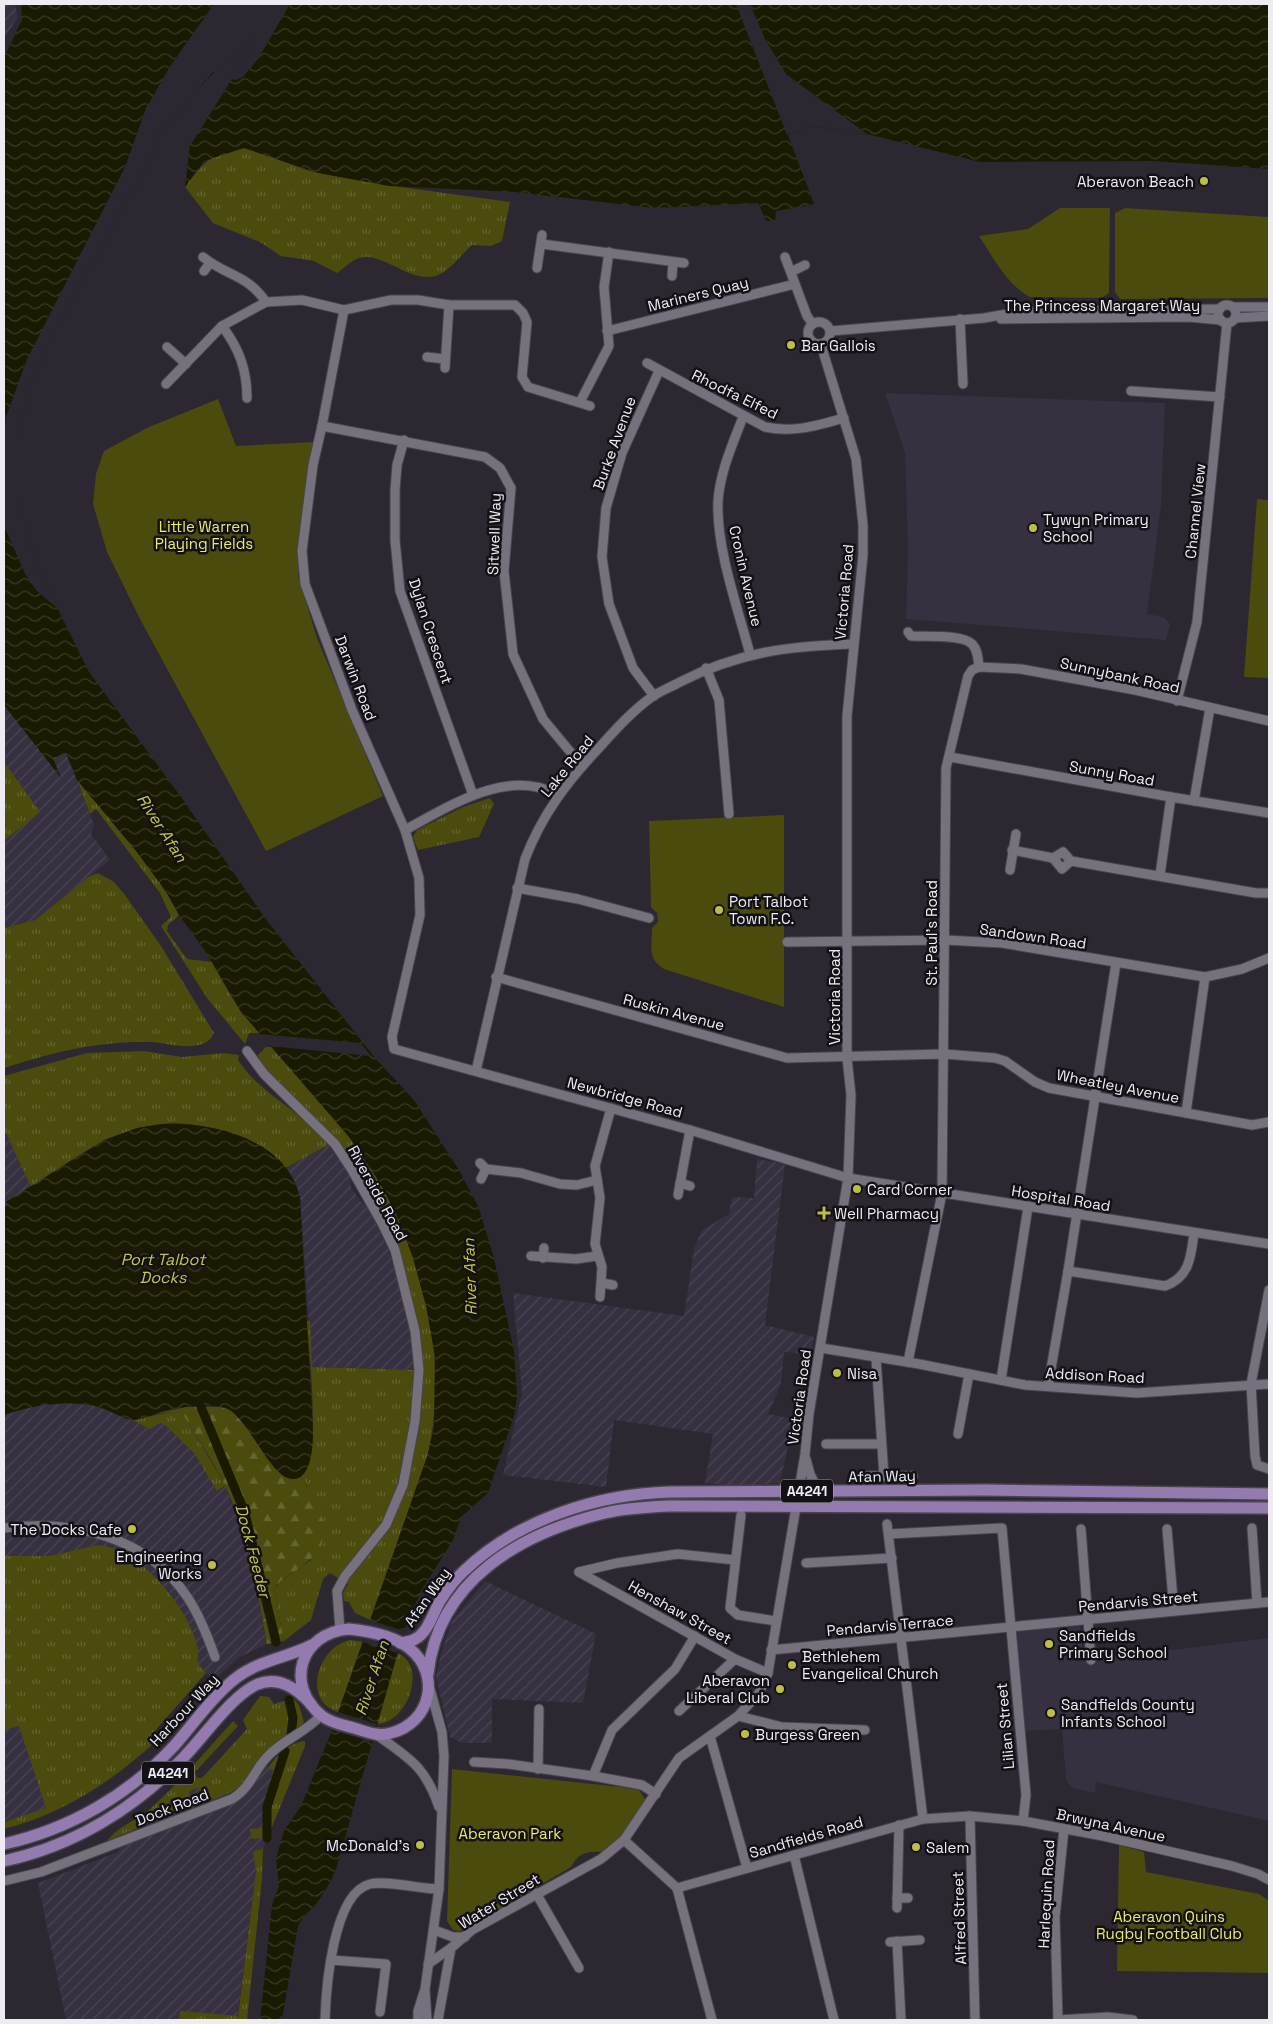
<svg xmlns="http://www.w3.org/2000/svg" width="1273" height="2024" font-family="'Space Grotesk',sans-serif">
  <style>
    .built { fill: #373040 }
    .industrial { fill: url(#industrial-furrows) }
    .grass { fill: url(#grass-tufts) }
    .forest { fill: url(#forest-firs) }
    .green { fill: #4a4b0c }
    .water { fill: url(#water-waves) }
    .pier { fill: #2c2731 }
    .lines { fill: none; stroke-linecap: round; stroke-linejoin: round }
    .canal { stroke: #191a00; stroke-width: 9 }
    .minor-casing { stroke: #48454d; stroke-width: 11 }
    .major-casing { stroke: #48454d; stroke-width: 14 }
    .minor { stroke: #76717d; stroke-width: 9 }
    .major { stroke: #937aaf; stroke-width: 11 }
    .poi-dot { fill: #bcbf44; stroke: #131116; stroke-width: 2 }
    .labels { text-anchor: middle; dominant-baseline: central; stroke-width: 5; stroke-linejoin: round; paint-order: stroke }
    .shield { fill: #131116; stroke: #acaab0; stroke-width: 1 }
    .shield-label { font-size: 14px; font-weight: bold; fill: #eeebf2 }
    .poi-label { font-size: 15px; fill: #eeebf2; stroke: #131116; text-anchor: start }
    .street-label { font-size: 15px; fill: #eeebf2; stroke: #131116 }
    .park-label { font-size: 15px; fill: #e7eb6c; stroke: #131116 }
    .water-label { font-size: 16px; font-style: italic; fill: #c3c744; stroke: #131116 }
  </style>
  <defs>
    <pattern id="industrial-furrows" width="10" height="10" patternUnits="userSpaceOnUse" patternTransform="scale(1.25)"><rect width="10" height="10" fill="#373040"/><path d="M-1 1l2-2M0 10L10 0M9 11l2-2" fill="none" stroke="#4a4453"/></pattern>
    <pattern id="grass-tufts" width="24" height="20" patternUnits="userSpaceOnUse" patternTransform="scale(1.25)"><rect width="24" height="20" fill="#4a4b0c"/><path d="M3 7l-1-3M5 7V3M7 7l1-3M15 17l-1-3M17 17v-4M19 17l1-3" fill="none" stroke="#646530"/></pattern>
    <pattern id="forest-firs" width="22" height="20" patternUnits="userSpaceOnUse" patternTransform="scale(1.25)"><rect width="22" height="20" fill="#4a4b0c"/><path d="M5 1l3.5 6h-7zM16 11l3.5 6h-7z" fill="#646530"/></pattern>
    <pattern id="water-waves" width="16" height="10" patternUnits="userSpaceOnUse" patternTransform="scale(1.25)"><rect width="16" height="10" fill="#191a00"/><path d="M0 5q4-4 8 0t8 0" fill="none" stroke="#3b3b26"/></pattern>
  </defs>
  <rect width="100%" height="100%" fill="#2c2731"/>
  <g class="built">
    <path d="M885,393l280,10 -4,102 -14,109 17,3 6,7 -4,16 -260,-21 2,-68 -3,-98z"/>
    <path d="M1080,1626l4,35 185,-23v183l-173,-39 -1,11 -23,-5 -6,-8 -4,-51 -39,2 -6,-99z"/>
  </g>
  <g class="industrial">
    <path d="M4,4h13l3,14 -16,26z"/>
    <path d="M4,705l56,71 -7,-18 13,-5 28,72 -3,9 19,26 -75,60 -31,8z"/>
    <path d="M4,1129l27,58 -24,15 1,3 -4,2z"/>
    <path d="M328,1145l23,31v11l10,15 6,2 23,49 17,61 12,56 -107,-3 -12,-170 -4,-12 -11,-17z"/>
    <path d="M757,1159l28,5 -20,161 49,12 -3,17 -27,-2 -3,32 -13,30 26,5 -14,64 -42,3 -33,-3 8,-49 -99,-14 -8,67 -103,-12 19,-82 -9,-100 171,23 10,-67 8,-19 27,-16 3,-17 22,1z"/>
    <path d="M69,1403l23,2 40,15 49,-10 44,75 9,24 17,52 16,83 -27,13 -25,22 -5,-2 -12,-13v-14l-28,-57 -18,-18 -26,-19 -17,-9 -11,-2 -49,11h-45v-141l28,-9z"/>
    <path d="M485,1581l111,53 -13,69 -91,-4v44h-30l-12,-6 -14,-60 5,-24 11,-32z"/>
    <path d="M19,1725l27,83 -42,14v-92z"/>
    <path d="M258,1762l21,8 -14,60 2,8 -11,33 -19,149h-171l-28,-137 80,-31 6,-18 50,-20 15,-10v-12l8,-4 12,10 6,1 23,-10z"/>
  </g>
  <g class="grass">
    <path d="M244,148c26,6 50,20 76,25 63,13 127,20 190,29l-8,39 -11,5 -19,-1c-9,8 -18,20 -28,27 -26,17 -52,-14 -77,-15 -12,-1 -20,9 -30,16l-23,-12 -33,-5 -21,-14 -47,-19 -28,-36c19,-25 27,-35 59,-39z"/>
    <path d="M4,762l36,50 -36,29z"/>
    <path d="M77,780c37,42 76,85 102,135l-11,10 -1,6 20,28 25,3 19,34 28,37h-10l-4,11 -38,-46 -46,-72 10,-9 -11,-24 -64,-84 -6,5z"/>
    <path d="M490,798l4,6 -15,33 -61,13 -5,-13 4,-7 46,-23z"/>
    <path d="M98,873l16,9 11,13 36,51 53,87c-9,22 -46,10 -64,9 -53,-1 -96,10 -146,26v-140l31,-8 55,-44z"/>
    <path d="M266,1047h6c37,43 79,86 108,136 46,80 68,181 48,271l-58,166 -15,-7 -6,-11 -5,-1 -1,-8 5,-9 -18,-11 -7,6 -12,41 -27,21 -10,-52 7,-8 30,-21 -4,-74 -6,-9c21,-28 8,-120 6,-156h3l2,46 106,3 -20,-110 -59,-111 -79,-86 -2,-8z"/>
    <path d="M144,1051l38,6 41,-4 16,2 -1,5c23,35 65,51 90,85l-43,23c-17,-21 -36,-28 -61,-36 -82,-26 -129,13 -193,55l-27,-58v-53l83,-23z"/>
    <path d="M181,1410l44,75 -8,6 -22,-37 -31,-30 -4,-1 -10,6 -18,-9z"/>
    <path d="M98,1545c42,3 92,64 100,104 1,5 -1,9 0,15l8,9 -54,61 -2,5 4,4c-44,40 -92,71 -150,86v-7l42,-14 -27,-82 -15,4v-174h45z"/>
    <path d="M351,1640l12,2 -25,70c-37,-11 -20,-67 13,-72z"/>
    <path d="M397,1653c31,12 11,70 -20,71z"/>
    <path d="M260,1696l9,1 5,7 19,-6 6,7 5,17 -4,6 -36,25 -12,20 -14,16 -23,10 -6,-1 -12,-10 -8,4 1,10 -5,6 -78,33c10,-14 30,-21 43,-32 30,-27 56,-58 83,-88l5,5 -43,46 2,6h5l45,-49 -4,-9z"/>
    <path d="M305,1741v5l-37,91 -16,2 -2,-10 14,-1 1,-18 9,-34 -2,-1 1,-5 -5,-2c7,-11 23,-26 37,-27z"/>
    <path d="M263,1849l-1,30 -15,141h-68l1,-9 58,5 18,-145 -3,-20z"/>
  </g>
  <path class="forest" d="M186,1407h34l11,3 63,69 7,-2c20,35 40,60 0,90 -9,7 -21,12 -27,22l10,52 -17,3c-10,-53 -18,-108 -42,-158 -12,-26 -29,-50 -44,-75l-28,3z"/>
  <g class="green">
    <path d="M1060,208h50l-1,85 -7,5 -72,-1c-23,-12 -37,-40 -51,-61l49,-7z"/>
    <path d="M1125,208l144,9v81l-149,1 -5,-7v-79z"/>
    <path d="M218,399l18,47 77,-4 -7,38 -8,96 19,62 66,158 -117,55 -126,-232 -33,-67 -14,-48 3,-30 8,-23 45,-24z"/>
    <path d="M1257,499l12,1v178l-25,-1z"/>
    <path d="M784,815v192l-120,-38c-17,-10 -12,-23 -12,-41l6,-6 -1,-9 -6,-6 -2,-86z"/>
    <path d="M452,1769l169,18 18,3 8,12 -27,36 -18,14c-17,-1 -23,1 -31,15l-102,60 -9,4 -7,-1 -6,-9z"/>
    <path d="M1119,1845l25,7 2,20 113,22 10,7v72l-152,-2z"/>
  </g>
  <g class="water">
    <path d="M17,4h1252v165l-116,-8 -173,1 -113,-28 -54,-8 -25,9 26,69 -38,7 -1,10h-9l-8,-18 -104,5 -139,-16 -126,-6 -71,-13 -74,-25 -40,13 -19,26 5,-41 70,-112 -17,8 -85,89 -109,205 -20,44 -14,56v60l18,63 56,113 92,125 84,121 110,140 39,42 45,70 19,36 15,48 21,97 3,46 -3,19 -26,77 -27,24 -8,23 -32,51 -17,40 -68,238c-5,12 -12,25 -20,35 -7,8 -13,12 -18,22l-16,94h-22l12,-115 7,-19 -3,-28 8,-27 17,-25 31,-76 96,-276 6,-28 1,-70 -9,-50 -13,-48 -16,-42 -17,-33 -30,-45 -109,-126 -35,-60 -27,-37 -12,-22 -31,-42 -59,-71 -11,-27 -13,5 8,20 -57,-73v-661l16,-26z"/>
    <path d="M163,1124c51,-2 123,15 137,73l13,234c0,13 -1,47 -19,48 -23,2 -44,-59 -66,-70 -14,-7 -52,-2 -67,3 -8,2 -20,9 -29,8 -10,-1 -22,-10 -32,-13 -32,-8 -66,-2 -96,8v-208l4,-2 -2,-3 98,-62 33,-12z"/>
  </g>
  <g class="pier">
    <path d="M15,4h6l1,16 -18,38v-19l14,-22z"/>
    <path d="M214,4h76l-32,55 -15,18 -7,3 -7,-1 25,-40 -10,5 -28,28h-3l-53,60 -12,32 -97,173 -19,44 -15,56v59l18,62 23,51 -22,-19 -11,-16 -21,-48v-97l2,-12 21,-58 98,-192 21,-59 25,-43z"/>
    <path d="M736,4h14l15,35 21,35 81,60 -54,-8 -26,9z"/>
    <path d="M259,1034l102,9 10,13 -102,-10z"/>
    <path d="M370,1620l34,11 -7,22 -34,-11z"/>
    <path d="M338,1712l39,12 -6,18 -39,-12z"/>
  </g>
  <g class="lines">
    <g class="canal">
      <path d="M201,1407l44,106 31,129"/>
      <path d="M289,1700l4,18 -2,17"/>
      <path d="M267,1838v-31l18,-56"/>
    </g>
    <defs>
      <g id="minor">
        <path d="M542,244l142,19"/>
        <path d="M203,257c23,19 44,17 63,45"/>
        <path d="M785,257l22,59 5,7"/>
        <path d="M537,268l5,-33"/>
        <path d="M204,271l6,-8"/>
        <path d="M791,272l14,-7"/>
        <path d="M672,276l1,-14"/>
        <circle cx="1227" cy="314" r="9"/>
        <path d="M1233,307h36"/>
        <path d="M344,310l-22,116 -9,39 -11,86 3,33 47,126 53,120 14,48 1,37 -28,122 2,12 296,81 158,48 421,66"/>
        <path d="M1235,318l34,-2"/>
        <path d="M960,319l3,65"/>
        <path d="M1001,319l187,-2 33,3"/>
        <circle cx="819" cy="333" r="11"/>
        <path d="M222,326c17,22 25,44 25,72"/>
        <path d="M607,331l188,-47"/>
        <path d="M831,331l153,-13 40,-7 196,-2"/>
        <path d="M167,347l19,17"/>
        <path d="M427,357l18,2"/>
        <path d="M647,363l118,64c28,6 51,-1 79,-9"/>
        <path d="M445,368l4,-63"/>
        <path d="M166,384l56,-58 44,-24 36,-2 42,10 47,-10h27l31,5h66l8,8 4,9 -5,55 6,10 62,19"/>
        <path d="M1131,391l89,6"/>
        <path d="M580,402l29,-56 -5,-59 5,-35"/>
        <path d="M743,417c-10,26 -23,55 -25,84 -2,47 20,108 32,153"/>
        <path d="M322,426l163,31 15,11 11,20 -7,83 9,83 30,65 39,47"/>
        <path d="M404,440l-7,25 -2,25v50l5,51 73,204"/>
        <path d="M908,632l3,4c14,1 51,-2 61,8 6,6 6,15 7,23"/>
        <path d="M706,668l13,32 10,114"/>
        <path d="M654,696l-21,-28 -24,-64 -7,-47 4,-49 16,-55 37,-82"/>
        <path d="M1177,701l20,-79 30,-299"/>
        <path d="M950,757l221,40 98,16"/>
        <path d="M1194,801l16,-93"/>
        <path d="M405,830c45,-24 103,-63 153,-35"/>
        <path d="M1012,850l41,8"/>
        <path d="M1053,858l10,-6 8,9 185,32h13"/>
        <path d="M1053,858l9,11 9,-8"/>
        <path d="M1010,870l6,-36"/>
        <path d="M1160,875l11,-78"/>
        <path d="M517,888l61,11 71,19"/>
        <path d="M787,942l158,-2 57,3 203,34 37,-8 27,-11"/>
        <path d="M496,977l291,81 157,-4 51,4 10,3 30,21 14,6 203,37 17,-3"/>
        <path d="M247,1051l17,23 71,70 17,26 30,53 13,27 20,81 4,39 -4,51 -12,64 -17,40 -41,51 -8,15 3,39"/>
        <path d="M476,1071l49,-212c17,-44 41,-76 73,-110 17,-19 34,-38 55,-53 8,-5 18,-9 27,-14 59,-30 108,-36 173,-38"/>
        <path d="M1186,1113l19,-136"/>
        <path d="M480,1163l6,6 35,4 39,11 17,1 20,-5"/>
        <path d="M481,1179l5,-10"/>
        <path d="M680,1183l10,3"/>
        <path d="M678,1195l12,-65"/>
        <path d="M531,1256l45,3 21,-3"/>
        <path d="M543,1258l1,-10"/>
        <path d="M1068,1271l97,15c25,-9 26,-30 29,-53"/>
        <path d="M602,1283l11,2"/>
        <path d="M1269,1290l-18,94 4,72 2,9 12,4"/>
        <path d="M600,1297l2,-30 -7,-23 5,-46 -5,-32 16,-58"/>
        <path d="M821,1348l98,16 106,21 112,8 132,-9"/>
        <path d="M876,1358l8,118"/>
        <path d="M908,1362l34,-169 4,-425 22,-92 4,-6 7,-3 42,2 114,21 134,31"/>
        <path d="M1001,1380l27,-173"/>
        <path d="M1048,1386l20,-115 48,-308"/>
        <path d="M958,1434l11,-60"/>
        <path d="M826,1444h55"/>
        <path d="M806,1459l4,15 9,18"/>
        <path d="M867,1476h46"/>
        <path d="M741,1515l-11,93 8,7 38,6"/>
        <path d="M887,1524l36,295"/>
        <path d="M4,1528c69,-9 143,8 184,70 11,17 20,39 27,59"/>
        <path d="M1252,1528l5,75"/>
        <path d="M1081,1529l10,131"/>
        <path d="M1167,1529l7,82"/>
        <path d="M889,1534l113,-6 24,267 -3,26"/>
        <path d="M806,1563l86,-5"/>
        <path d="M579,1572l156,87 33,14"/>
        <path d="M579,1572l38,-9 61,-9 57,6"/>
        <path d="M771,1650l498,-48"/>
        <path d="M679,1711l56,-52"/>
        <path d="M738,1716l44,11 83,3"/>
        <path d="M377,1735c33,24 48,31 62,72"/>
        <path d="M710,1736l37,132"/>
        <path d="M474,1762l34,2 85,12 49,9 14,9"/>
        <path d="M538,1769l1,-60"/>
        <path d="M593,1776l19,-46 63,-61 20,-33"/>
        <path d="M970,1816l5,204"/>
        <path d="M1064,1829l-9,88 3,103 50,-3 25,3"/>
        <path d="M624,1840l53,48"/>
        <path d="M794,1855l40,165"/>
        <path d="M4,1881l37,-9 191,-73c19,-11 22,-30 37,-44 15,-16 38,-23 52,-40"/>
        <path d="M677,1888l246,-69 47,-3 53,5 80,15 129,30 26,8 11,6"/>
        <path d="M677,1888l35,132"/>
        <path d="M536,1893l43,75"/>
        <path d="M897,1898h11"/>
        <path d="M897,1908l2,-83"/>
        <path d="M434,1930l19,7h12"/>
        <path d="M897,1941l4,79"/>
        <path d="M890,1942l30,-2"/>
        <path d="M331,1960l55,4 -6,48"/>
        <path d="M428,1964l23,-16"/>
        <path d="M325,2020c1,-32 8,-127 45,-136 15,-4 51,5 69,5"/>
        <path d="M418,2020v-9l6,-19"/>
        <path d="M427,2020l-2,-31 14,-100 5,-133 -2,-24 -12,-43"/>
        <path d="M438,2020l13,-72 21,-18 129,-71 23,-19 55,-82 59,-42 21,-23 9,-20 37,-219 4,-40 39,-236 3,-83 -4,-37v-342l16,-161v-30l-7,-66 -35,-114"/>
      </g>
      <g id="major">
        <path d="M349,1629c19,2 45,7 60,19 33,26 22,75 -18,85 -13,4 -24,-1 -37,-5 -11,-3 -23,-5 -32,-12 -38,-31 -22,-83 27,-87z"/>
        <path d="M400,1643c5,-1 11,-1 15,-4 13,-6 18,-26 25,-38 7,-11 14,-21 24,-30 53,-51 133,-77 206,-79l315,-2 284,4"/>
        <path d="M428,1674c10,-94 93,-141 177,-161 21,-5 43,-6 64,-7l600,2"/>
        <path d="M4,1844c66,-15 125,-49 171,-99 19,-22 38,-49 61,-67 23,-18 51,-20 76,-33"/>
        <path d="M4,1861c69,-15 130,-52 179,-103 20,-20 50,-64 75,-74 22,-8 39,5 53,20"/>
      </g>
    </defs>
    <use href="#minor" class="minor-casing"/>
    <use href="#major" class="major-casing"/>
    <use href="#minor" class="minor"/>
    <use href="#major" class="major"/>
  </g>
  <g class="poi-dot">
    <circle cx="1204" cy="181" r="5"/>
    <circle cx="791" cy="345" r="5"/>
    <circle cx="1033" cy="528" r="5"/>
    <circle cx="719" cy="910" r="5"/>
    <circle cx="857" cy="1189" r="5"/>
    <path d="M821.5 1205.5h5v5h5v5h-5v5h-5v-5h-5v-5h5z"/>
    <circle cx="837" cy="1373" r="5"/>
    <circle cx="132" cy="1529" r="5"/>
    <circle cx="212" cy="1565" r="5"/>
    <circle cx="1049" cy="1644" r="5"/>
    <circle cx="792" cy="1665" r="5"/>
    <circle cx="780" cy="1689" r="5"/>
    <circle cx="1051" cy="1713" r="5"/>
    <circle cx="745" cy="1734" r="5"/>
    <circle cx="420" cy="1845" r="5"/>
    <circle cx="916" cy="1847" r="5"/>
  </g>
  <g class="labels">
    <g class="shield">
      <rect x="781" y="1479.5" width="52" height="23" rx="4"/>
      <rect x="142" y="1761.5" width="52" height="23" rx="4"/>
    </g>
    <g class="shield-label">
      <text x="807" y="1491">A4241</text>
      <text x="168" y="1773">A4241</text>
    </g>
    <g class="poi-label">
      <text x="1194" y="181" text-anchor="end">Aberavon Beach</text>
      <text x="801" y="345">Bar Gallois</text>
      <text x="1043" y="519">Tywyn Primary<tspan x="1043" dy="17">School</tspan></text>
      <text x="729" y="901">Port Talbot<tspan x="729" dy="17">Town F.C.</tspan></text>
      <text x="867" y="1189">Card Corner</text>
      <text x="834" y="1213">Well Pharmacy</text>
      <text x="847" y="1373">Nisa</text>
      <text x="122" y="1529" text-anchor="end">The Docks Cafe</text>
      <text x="202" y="1556" text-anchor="end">Engineering<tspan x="202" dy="17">Works</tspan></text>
      <text x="1059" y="1635">Sandfields<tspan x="1059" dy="17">Primary School</tspan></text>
      <text x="802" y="1656">Bethlehem<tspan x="802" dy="17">Evangelical Church</tspan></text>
      <text x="770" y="1680" text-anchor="end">Aberavon<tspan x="770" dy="17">Liberal Club</tspan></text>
      <text x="1061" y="1704">Sandfields County<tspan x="1061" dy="17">Infants School</tspan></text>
      <text x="755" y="1734">Burgess Green</text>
      <text x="410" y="1845" text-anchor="end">McDonald's</text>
      <text x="926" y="1847">Salem</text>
    </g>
    <g class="street-label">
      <text transform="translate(698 294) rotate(-14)">Mariners Quay</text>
      <text x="1102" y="305">The Princess Margaret Way</text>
      <text transform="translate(735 394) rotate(26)">Rhodfa Elfed</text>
      <text transform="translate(614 443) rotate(-70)">Burke Avenue</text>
      <text transform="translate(1195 511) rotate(-84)">Channel View</text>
      <text transform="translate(494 534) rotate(-88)">Sitwell Way</text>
      <text transform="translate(746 576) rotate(77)">Cronin Avenue</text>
      <text transform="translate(844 592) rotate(-85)">Victoria Road</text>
      <text transform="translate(431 631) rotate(72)">Dylan Crescent</text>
      <text transform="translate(1120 675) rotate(12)">Sunnybank Road</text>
      <text transform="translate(356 678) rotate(69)">Darwin Road</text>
      <text transform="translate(567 766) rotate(-51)">Lake Road</text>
      <text transform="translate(1112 773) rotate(10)">Sunny Road</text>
      <text transform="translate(931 933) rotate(-90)">St. Paul's Road</text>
      <text transform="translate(1033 936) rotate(8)">Sandown Road</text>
      <text transform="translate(834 997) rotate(-90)">Victoria Road</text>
      <text transform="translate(674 1012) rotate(15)">Ruskin Avenue</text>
      <text transform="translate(1118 1086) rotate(11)">Wheatley Avenue</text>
      <text transform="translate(625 1097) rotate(15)">Newbridge Road</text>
      <text transform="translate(378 1193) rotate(61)">Riverside Road</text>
      <text transform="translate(1061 1198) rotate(9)">Hospital Road</text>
      <text transform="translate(1095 1375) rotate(3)">Addison Road</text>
      <text transform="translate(799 1397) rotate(-82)">Victoria Road</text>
      <text transform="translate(882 1476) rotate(-1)">Afan Way</text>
      <text transform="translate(427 1597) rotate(-55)">Afan Way</text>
      <text transform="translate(1138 1601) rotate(-5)">Pendarvis Street</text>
      <text transform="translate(680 1612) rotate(29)">Henshaw Street</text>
      <text transform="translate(890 1625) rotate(-5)">Pendarvis Terrace</text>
      <text transform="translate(184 1710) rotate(-47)">Harbour Way</text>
      <text transform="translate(1005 1726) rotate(-95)">Lilian Street</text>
      <text transform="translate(172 1807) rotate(-21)">Dock Road</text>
      <text transform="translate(1111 1825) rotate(12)">Brwyna Avenue</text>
      <text transform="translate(806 1837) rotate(-16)">Sandfields Road</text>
      <text transform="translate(1046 1894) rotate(-87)">Harlequin Road</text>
      <text transform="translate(499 1901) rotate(-31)">Water Street</text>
      <text transform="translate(959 1918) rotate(-92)">Alfred Street</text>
    </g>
    <g class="park-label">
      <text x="204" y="526">Little Warren<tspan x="204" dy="17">Playing Fields</tspan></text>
      <text x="510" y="1833">Aberavon Park</text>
      <text x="1169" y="1916">Aberavon Quins<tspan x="1169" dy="17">Rugby Football Club</tspan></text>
    </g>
    <g class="water-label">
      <text transform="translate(162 828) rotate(57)">River Afan</text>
      <text x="163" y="1259">Port Talbot<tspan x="163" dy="18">Docks</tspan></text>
      <text transform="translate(470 1277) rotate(-92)">River Afan</text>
      <text transform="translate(253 1551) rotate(75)">Dock Feeder</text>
      <text transform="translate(372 1678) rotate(-72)">River Afan</text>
    </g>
  </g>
  <rect width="1273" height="2024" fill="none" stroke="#eeebf2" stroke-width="10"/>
</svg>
